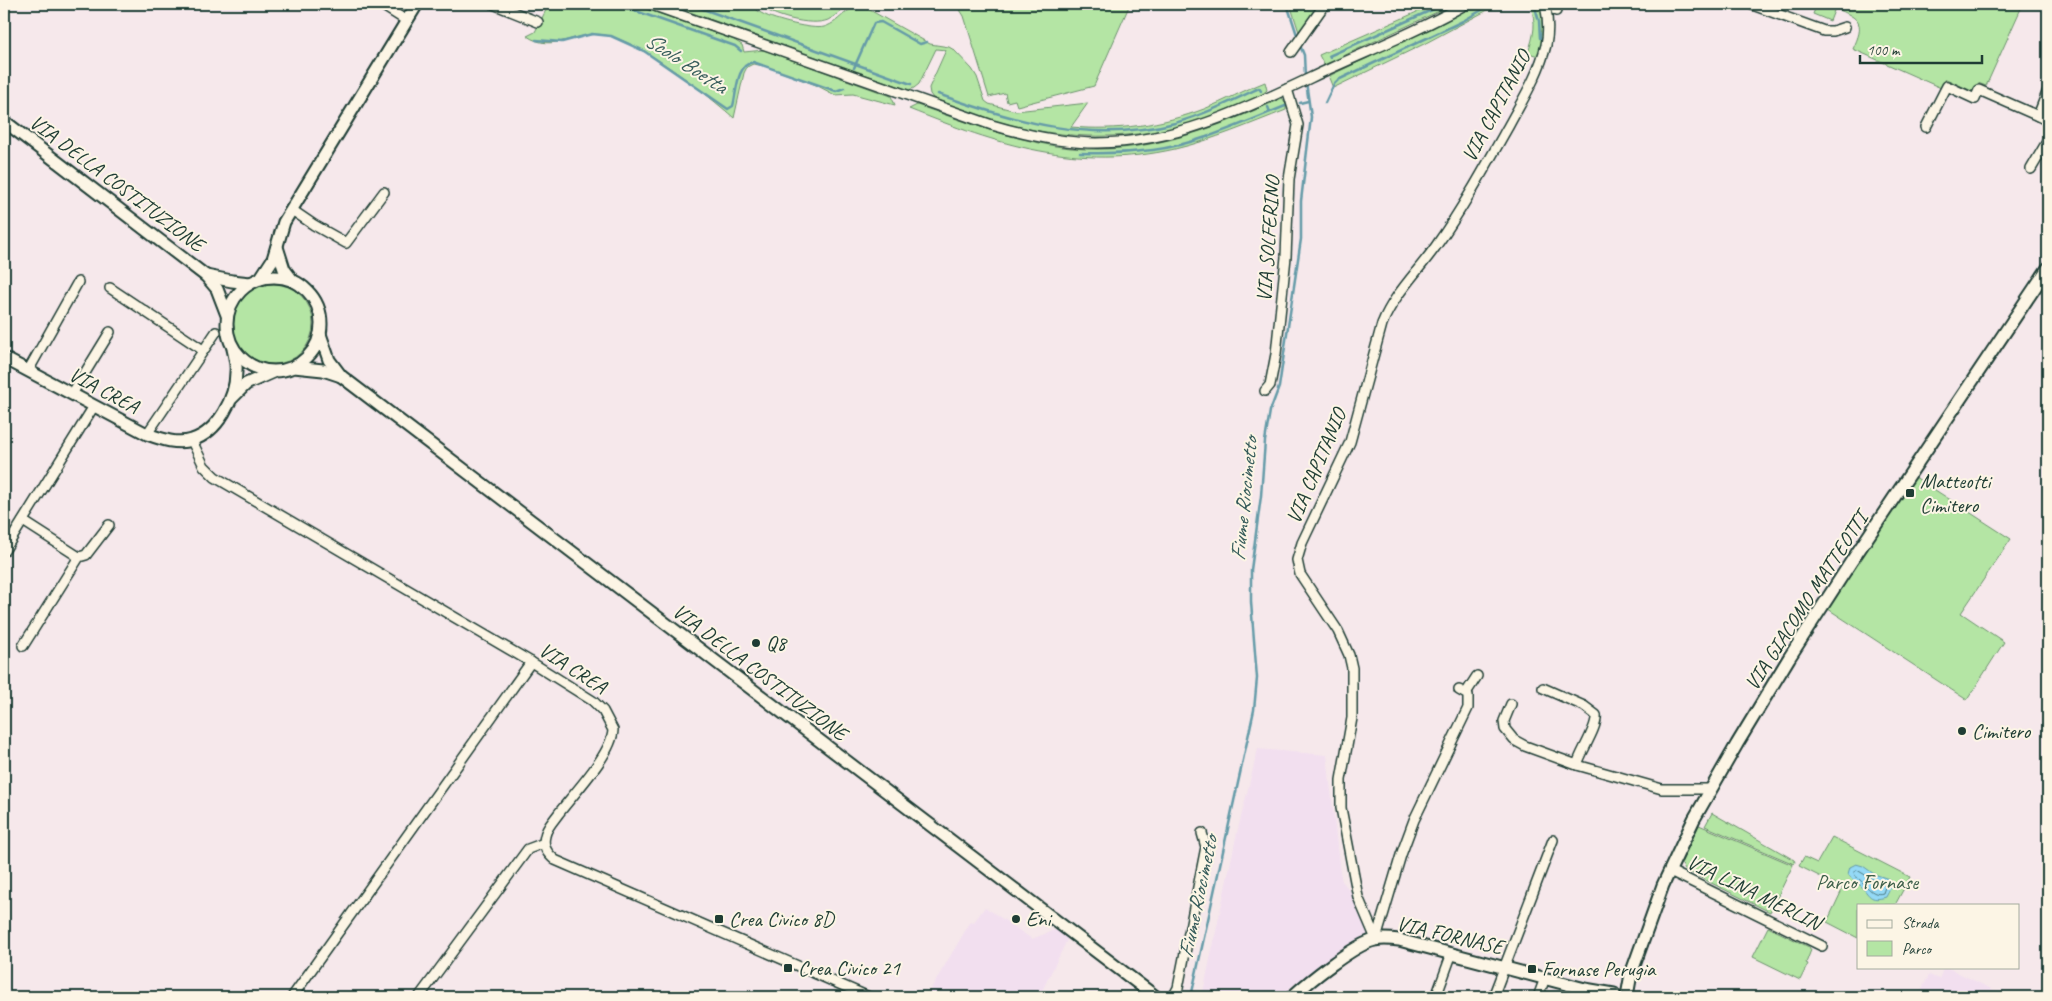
<svg xmlns="http://www.w3.org/2000/svg" width="2052" height="1001" font-family="Caveat,sans-serif">
  <style>
    .built { fill: #f2dfef }
    .green { fill: #b4e5a4; stroke: #6a916c }
    .water { fill: #94d9f6; stroke: #659ba8 }
    .lines { fill: none; stroke-linecap: round; stroke-linejoin: round }
    .shore { stroke: #4e7b82; stroke-width: 1 }
    .stream { stroke: #659ba8; stroke-width: 2.5 }
    .street-casing { stroke: #1f3d34; stroke-width: 12 }
    .secondary-casing { stroke: #1f3d34; stroke-width: 15 }
    .street { stroke: #fcf5e5; stroke-width: 9 }
    .secondary { stroke: #fcf5e5; stroke-width: 11 }
    .poi-dot { fill: #1f3d34; stroke: #fcf5e5; stroke-width: 2 }
    .labels { text-anchor: middle; dominant-baseline: central; stroke-width: 4; stroke-linejoin: round; paint-order: stroke }
    .street-label { font-size: 21px; fill: #1f3d34; stroke: #fcf5e5 }
    .poi-label { font-size: 21px; fill: #1f3d34; stroke: #fcf5e5; text-anchor: start }
    .park-label { font-size: 21px; fill: #3d5f4a; stroke: #fcf5e5 }
    .water-label { font-size: 22px; font-style: italic; fill: #365c5b; stroke: #fcf5e5 }
  </style>
  <rect width="100%" height="100%" fill="#f6e8eb"/>
  <filter id="ink" filterUnits="userSpaceOnUse"><feTurbulence type="fractalNoise" baseFrequency=".02" numOctaves="2"/><feDisplacementMap in="SourceGraphic" scale="10" xChannelSelector="R" yChannelSelector="G"/><feConvolveMatrix kernelMatrix="1 2 1 2 8 2 1 2 1" color-interpolation-filters="sRGB"/></filter>
  <g filter="url(#ink)">
    <g class="built">
      <path d="M1258,749l69,6 13,117 2,9 13,16 11,31 1,6 -4,6 -17,7 -54,39 -11,11h-79l34,-160z"/>
      <path d="M985,907l47,32 25,-10 11,9 -29,59h-113l45,-76 3,1z"/>
      <path d="M1944,967h2l62,30h-90l11,-22 10,4z"/>
    </g>
    <g class="green">
      <path d="M549,4h84l101,36 8,5 2,7 20,-2 127,46 4,9 -42,-11 -18,1 -19,-10 -51,-19 -12,-2 -6,3 -3,6 -10,45c-27,-24 -94,-77 -129,-83 -27,-5 -52,19 -78,1l8,-4z"/>
      <path d="M667,4h84c4,4 7,8 12,10 11,6 49,16 61,13 20,-6 20,-24 44,-18l62,35 19,3 5,3 18,19 5,8 8,24 4,3 27,7 72,-8 -17,24c46,4 91,-2 133,-18 21,-8 40,-19 61,-27l2,8c-9,10 -29,14 -41,20 -97,42 -198,30 -293,-12l-3,-4 -1,-6 17,-38 -10,-1 -17,35 -5,4 -5,2z"/>
      <path d="M758,4h92c-8,4 -13,12 -22,16 -17,7 -58,-4 -70,-16z"/>
      <path d="M958,4h172l-36,82 -77,20 -2,-6 -8,2 -2,-9 -16,4 -25,-81 -7,-11z"/>
      <path d="M1290,4h31l-22,28z"/>
      <path d="M1435,4h19l-130,61 -5,-10z"/>
      <path d="M1476,4h23l-75,40 -91,44 -4,-10 2,-3 123,-58z"/>
      <path d="M1530,4h10c5,19 4,33 -1,52l-11,-3c6,-19 9,-29 2,-49z"/>
      <path d="M1817,4h206l-37,82 -8,-3 -4,9 -28,-13 -5,9 -88,-39c12,-26 8,-30 -18,-41l-5,13 -17,-7z"/>
      <path d="M1282,98l4,5v7c-36,14 -73,30 -111,39 -98,22 -176,-4 -266,-40l8,-4c46,16 91,33 138,41 80,13 156,-15 227,-48z"/>
      <circle cx="273" cy="324" r="40"/>
      <path d="M1915,477l96,62 -50,74 43,29 -37,58 -139,-91 20,-36z"/>
      <path d="M1712,813l82,47 1,2 -1,2 -89,-38z"/>
      <path d="M1699,825l94,40 -23,47 -85,-42 -4,-7z"/>
      <path d="M1832,837l78,40 -15,28h-37v33l-31,-16 16,-34 -44,-22 5,-9 13,6z"/>
      <path d="M1768,927l41,20 2,3 -5,13 2,1 -8,16 -47,-23z"/>
    </g>
    <path class="water" d="M1856,864l7,2 11,8 15,5 2,8 -5,10c-17,5 -16,-2 -26,-12 -5,-4 -8,-5 -12,-11l2,-7z"/>
    <g class="lines">
      <path class="shore" d="M1857,870l15,9 12,3 1,5 -2,6c-12,4 -18,-11 -28,-17l-1,-4z"/>
      <g class="stream">
        <path d="M616,4l119,42 6,5"/>
        <path d="M689,4l222,80"/>
        <path d="M1287,4l11,34"/>
        <path d="M1534,4l5,17 1,17"/>
        <path d="M536,40l26,2 30,-8 19,2 33,15 84,58 5,-3c4,-14 3,-41 20,-44l83,29 8,-3"/>
        <path d="M1299,43l5,12 1,22"/>
        <path d="M1330,58l-1,-2 116,-52"/>
        <path d="M854,68l20,-45 7,-1 39,22 7,-2"/>
        <path d="M938,94c78,28 153,50 237,29 29,-8 57,-22 84,-35l2,3"/>
        <path d="M1300,103l8,-2"/>
        <path d="M1325,103l9,-19 4,-4 125,-59 29,-17"/>
        <path d="M1268,107l2,5"/>
        <path d="M1080,153c25,1 49,0 73,-3 46,-6 92,-28 135,-45"/>
        <path d="M1191,997l63,-287 3,-32 -6,-76v-32l10,-74 4,-55 5,-30 9,-24 22,-148v-38l10,-84 -5,-35"/>
      </g>
      <defs>
        <g id="street">
          <path d="M380,4l27,17"/>
          <path d="M493,4l45,18"/>
          <path d="M649,4l343,121c34,10 69,18 105,18 84,0 158,-39 232,-74 46,-21 94,-40 137,-65"/>
          <path d="M1750,4l74,27h9l12,-4"/>
          <path d="M1556,11l2,-7"/>
          <path d="M1291,52l34,-48"/>
          <path d="M2048,90l-10,26 10,5"/>
          <path d="M1926,127l21,-41 28,13 4,-9 59,26"/>
          <path d="M2031,169l17,-29"/>
          <path d="M292,210l22,15 32,18 38,-51"/>
          <path d="M110,288l93,62"/>
          <path d="M28,371l50,-89"/>
          <path d="M1265,391l5,-6 6,-31 10,-97 3,-78 9,-54 -11,-36"/>
          <path d="M72,394l38,-62"/>
          <path d="M147,434l69,-102"/>
          <path d="M192,441l12,25 11,11 316,185 62,39 10,10 10,19c-1,24 -39,63 -54,83 -5,7 -13,15 -14,23 -3,11 3,18 10,24l314,137"/>
          <path d="M23,521l56,36"/>
          <path d="M4,551l90,-145"/>
          <path d="M23,646l56,-89 7,-2 23,-30"/>
          <path d="M1543,688l41,18 12,9c2,12 -15,36 -19,50"/>
          <path d="M1466,693l11,-17"/>
          <path d="M1511,704l-7,17 1,8 9,11 11,6 52,19 85,24h49"/>
          <path d="M1670,871l152,75"/>
          <path d="M1376,939l-18,-42 -17,-89v-28l11,-62v-50l-3,-13 -11,-24 -38,-57 -3,-14 5,-17 48,-101 32,-118c12,-30 35,-51 54,-78 27,-38 50,-80 73,-121 14,-26 30,-51 37,-80 3,-14 2,-27 -1,-41"/>
          <path d="M1376,939l25,-84 13,-35 54,-112v-13l-9,-5"/>
          <path d="M292,997l239,-335"/>
          <path d="M419,997l109,-148 16,-6"/>
          <path d="M1173,997l5,-9 28,-141 -4,-14"/>
          <path d="M1436,997l16,-44"/>
          <path d="M1493,997l60,-157"/>
          <path d="M1538,997l7,-19"/>
        </g>
        <g id="secondary">
          <path d="M4,121l202,155 11,13 10,26"/>
          <path d="M277,247l7,22 9,12"/>
          <path d="M206,276l26,5 18,2"/>
          <circle cx="274" cy="324" r="47"/>
          <path d="M260,279l13,-20 11,-37 133,-218"/>
          <path d="M320,334l9,26 12,16 815,621"/>
          <path d="M4,358l143,76c14,5 30,11 45,6 26,-8 44,-42 44,-68 1,-7 -1,-15 -3,-23"/>
          <path d="M294,367l29,3 18,6"/>
          <path d="M231,399l15,-15 27,-12"/>
          <path d="M1627,996l4,-22 32,-89 31,-66 43,-75 52,-86 62,-96 197,-294"/>
          <path d="M1292,997c16,-15 63,-53 83,-57 8,-2 16,-1 24,0l186,49 29,5"/>
        </g>
      </defs>
      <use href="#street" class="street-casing"/>
      <use href="#secondary" class="secondary-casing"/>
      <use href="#street" class="street"/>
      <use href="#secondary" class="secondary"/>
    </g>
  </g>
  <g class="poi-dot">
    <rect x="1905" y="488" width="10" height="10" rx="2.5"/>
    <circle cx="756" cy="643" r="5"/>
    <circle cx="1962" cy="731" r="5"/>
    <rect x="714" y="914" width="10" height="10" rx="2.5"/>
    <circle cx="1016" cy="919" r="5"/>
    <rect x="783" y="963" width="10" height="10" rx="2.5"/>
    <rect x="1527" y="964" width="10" height="10" rx="2.5"/>
  </g>
  <g class="labels">
    <g class="street-label">
      <text transform="translate(1496 106) rotate(-62)">VIA CAPITANIO</text>
      <text transform="translate(117 183) rotate(37)">VIA DELLA COSTITUZIONE</text>
      <text transform="translate(1268 239) rotate(-86)">VIA SOLFERINO</text>
      <text transform="translate(104 390) rotate(28)">VIA CREA</text>
      <text transform="translate(1316 466) rotate(-67)">VIA CAPITANIO</text>
      <text transform="translate(1806 601) rotate(-57)">VIA GIACOMO MATTEOTTI</text>
      <text transform="translate(573 668) rotate(33)">VIA CREA</text>
      <text transform="translate(760 672) rotate(37)">VIA DELLA COSTITUZIONE</text>
      <text transform="translate(1754 892) rotate(26)">VIA LINA MERLIN</text>
      <text transform="translate(1450 935) rotate(13)">VIA FORNASE</text>
    </g>
    <g class="poi-label">
      <text x="1920" y="481">Matteotti<tspan x="1920" dy="24">Cimitero</tspan></text>
      <text x="766" y="643">Q8</text>
      <text x="1972" y="731">Cimitero</text>
      <text x="729" y="919">Crea Civico 8D</text>
      <text x="1026" y="919">Eni</text>
      <text x="798" y="968">Crea Civico 21</text>
      <text x="1542" y="969">Fornase Perugia</text>
    </g>
    <g class="park-label">
      <text x="1867" y="882">Parco Fornase</text>
    </g>
    <g class="water-label">
      <text transform="translate(686 63) rotate(33)">Scolo Boetta</text>
      <text transform="translate(1244 499) rotate(-84)">Fiume Riocimetto</text>
      <text transform="translate(1198 897) rotate(-78)">Fiume Riocimetto</text>
    </g>
  </g>
  <rect width="2052" height="1001" fill="none" stroke="#fcf5e5" stroke-width="20"/>
  <rect x="10" y="10" width="2032" height="981" fill="none" stroke="#1f3d34" stroke-width="2" filter="url(#ink)"/>
  <rect x="1857" y="904" width="162" height="65" fill="#fcf5e5" stroke="#a4ab9e"/>
  <rect x="1867" y="920" width="25" height="8" fill="#fcf5e5" stroke="#a4ab9e"/>
  <text x="1902" y="928" font-size="15" fill="#1f3d34">Strada</text>
  <rect x="1867" y="941" width="25" height="15" fill="#b4e5a4" stroke="#a4ab9e"/>
  <text x="1902" y="954" font-size="15" fill="#1f3d34">Parco</text>
  <path d="M1860 55v8h122v-8" fill="none" stroke="#1f3d34" stroke-width="2.5"/>
  <text x="1867" y="55" font-size="15" fill="#1f3d34" stroke="#fcf5e5" stroke-width="4" paint-order="stroke">100 m</text>
</svg>
